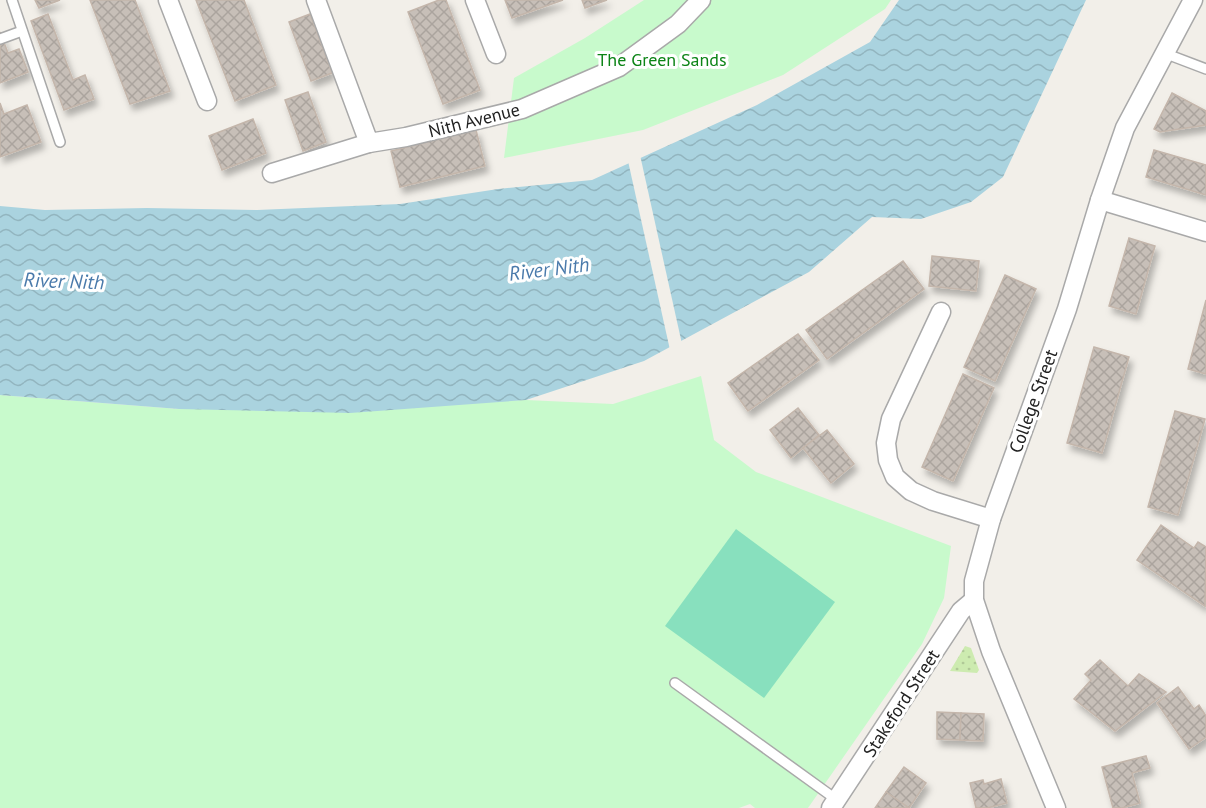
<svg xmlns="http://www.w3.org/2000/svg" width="1206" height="808" font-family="'PT Sans',sans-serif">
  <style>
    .grass { fill: url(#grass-dots) }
    .park { fill: #c8facc }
    .pitch { fill: #88e0be }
    .water { fill: url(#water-waves) }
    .pier { fill: #f2efe9 }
    .building { fill: url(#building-cross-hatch); stroke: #c4b6ab; stroke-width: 1.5; filter: url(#shadow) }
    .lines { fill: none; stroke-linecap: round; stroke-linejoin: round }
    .lane-casing { stroke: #a9a9a9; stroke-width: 12 }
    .street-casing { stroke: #a9a9a9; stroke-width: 21 }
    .lane { stroke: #fff; stroke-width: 9 }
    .street { stroke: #fff; stroke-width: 18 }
    .labels { text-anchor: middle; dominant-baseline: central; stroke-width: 6; stroke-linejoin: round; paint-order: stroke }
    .park-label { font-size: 18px; fill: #0c8416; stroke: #fff }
    .street-label { font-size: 18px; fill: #222; stroke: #fff }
    .water-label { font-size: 20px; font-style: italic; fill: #4a7aab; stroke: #fff }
  </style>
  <defs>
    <pattern id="grass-dots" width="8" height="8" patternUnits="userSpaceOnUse" patternTransform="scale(1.5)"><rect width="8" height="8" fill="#cdebb0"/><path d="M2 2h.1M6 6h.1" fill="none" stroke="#b0c997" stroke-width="1.8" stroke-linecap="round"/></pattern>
    <pattern id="water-waves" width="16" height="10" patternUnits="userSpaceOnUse" patternTransform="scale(1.5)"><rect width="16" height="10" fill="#aad3df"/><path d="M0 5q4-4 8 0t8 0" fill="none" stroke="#92b5bf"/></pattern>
    <pattern id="building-cross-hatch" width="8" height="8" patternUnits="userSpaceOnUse" patternTransform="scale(1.5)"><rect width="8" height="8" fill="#c7bfb8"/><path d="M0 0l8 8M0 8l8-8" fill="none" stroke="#aba49e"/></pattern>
    <filter id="shadow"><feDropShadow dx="3.5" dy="6" stdDeviation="3" flood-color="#0004"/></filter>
  </defs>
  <rect width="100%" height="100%" fill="#f2efe9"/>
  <path class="grass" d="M965,646l6,2 8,22 -2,3 -27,-2z"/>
  <g class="park">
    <path d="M644,0h247l-6,9 -102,66 -140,55 -139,28 10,-80 71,-40z"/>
    <path d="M701,376l13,64 42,32 195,74 -7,52 -22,46 -114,164h-53l-5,-4 -11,4h-739v-413l179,14 347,-9 87,4z"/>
  </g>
  <path class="pitch" d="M736,529l99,73 -71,96 -99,-72z"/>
  <path class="water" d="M899,0h187l-83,177 -32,25 -50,17 -49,-2 -63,55 -165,89 -118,39 -176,13 -171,-4 -179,-14v-189l45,4 102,-2 110,2 143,-6 98,-15 94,-9 165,-75 113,-63z"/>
  <path class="pier" d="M640,155l42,189 -12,6 -42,-189z"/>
  <g class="building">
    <path d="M35,0h25l-21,8z"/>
    <path d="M90,0h45l35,91 -40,13z"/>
    <path d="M196,0h48l32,85 -41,16z"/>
    <path d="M439,0h7l34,90 -37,14 -35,-92z"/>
    <path d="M505,0h58l-51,18z"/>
    <path d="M582,0h25l-22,8z"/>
    <path d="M48,14l25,66 12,-5 9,24 -30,11 -33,-89z"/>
    <path d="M310,14l22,59 -21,8 -22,-59z"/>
    <path d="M0,32l8,21 11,-4 9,23 -28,11z"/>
    <path d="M308,92l18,50 -23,9 -18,-51z"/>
    <path d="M1172,93l34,18v14l-46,7 -6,-3z"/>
    <path d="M0,103l4,11 23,-9 14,37 -41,15z"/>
    <path d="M253,119l13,34 -44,17 -13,-34z"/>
    <path d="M476,130l9,36 -85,21 -9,-36z"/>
    <path d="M1154,150l52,15v30l-60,-18z"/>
    <path d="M1129,238l26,8 -19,68 -27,-8z"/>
    <path d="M932,256l47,5 -3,30 -47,-5z"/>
    <path d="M903,261l21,28 -97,70 -21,-29z"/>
    <path d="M1005,275l31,14 -41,92 -31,-14z"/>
    <path d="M1206,300v74l-18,-5z"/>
    <path d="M798,334l21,26 -71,51 -20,-28z"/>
    <path d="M1094,347l35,10 -27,96 -35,-10z"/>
    <path d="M963,374l31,14 -41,93 -31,-14z"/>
    <path d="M798,408l21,27 -28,23 -21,-28z"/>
    <path d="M1175,411l30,8 -27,96 -30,-8z"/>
    <path d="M827,430l27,34 -23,19 -28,-35z"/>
    <path d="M1161,525l33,23 4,-6 8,5 -1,59 -68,-46z"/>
    <path d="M1100,660l28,26 11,-12 27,18 -51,39 -41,-32 17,-19 -6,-6z"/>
    <path d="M1178,687l16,22 5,-4 7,11v21l-17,12 -32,-46z"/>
    <path d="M937,712l24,1 -1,27 -23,-1z"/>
    <path d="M961,713l23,1 -1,27 -23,-1z"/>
    <path d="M1146,756l4,12 -18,5 8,30 -18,5h-9l-11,-41z"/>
    <path d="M904,767l22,16 -17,25 -23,-16z"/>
    <path d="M1001,779l6,24 -20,5h-11l-6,-25 13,-3 1,4z"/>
    <path d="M886,792l23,16h-34z"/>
  </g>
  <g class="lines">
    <defs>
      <g id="lane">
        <path d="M12,0l48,142"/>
        <path d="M0,39l22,-8"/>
        <path d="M1164,53l42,16"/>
        <path d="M675,683l162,117"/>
      </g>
      <g id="street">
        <path d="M168,0l39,101"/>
        <path d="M316,0l53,143 37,-6 116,-28 97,-42 59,-43 23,-24"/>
        <path d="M475,0l21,54"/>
        <path d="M272,173l97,-30"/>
        <path d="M1100,200l106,32"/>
        <path d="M941,312l-50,107 -5,24 2,17 7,17 16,14 22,10 58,18"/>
        <path d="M831,808l130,-197 13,-11"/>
        <path d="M1056,808l-65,-157 -17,-51v-19l17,-62 76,-210 33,-109 25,-72 68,-128"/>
      </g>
    </defs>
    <use href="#lane" class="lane-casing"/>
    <use href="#street" class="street-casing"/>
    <use href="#lane" class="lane"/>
    <use href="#street" class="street"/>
  </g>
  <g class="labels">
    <g class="park-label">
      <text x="662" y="59">The Green Sands</text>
    </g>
    <g class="street-label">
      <text transform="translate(474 120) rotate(-14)">Nith Avenue</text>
      <text transform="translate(1033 401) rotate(-70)">College Street</text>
      <text transform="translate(901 703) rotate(-57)">Stakeford Street</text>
    </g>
    <g class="water-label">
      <text transform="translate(549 269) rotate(-7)">River Nith</text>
      <text transform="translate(64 281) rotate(2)">River Nith</text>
    </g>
  </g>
</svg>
